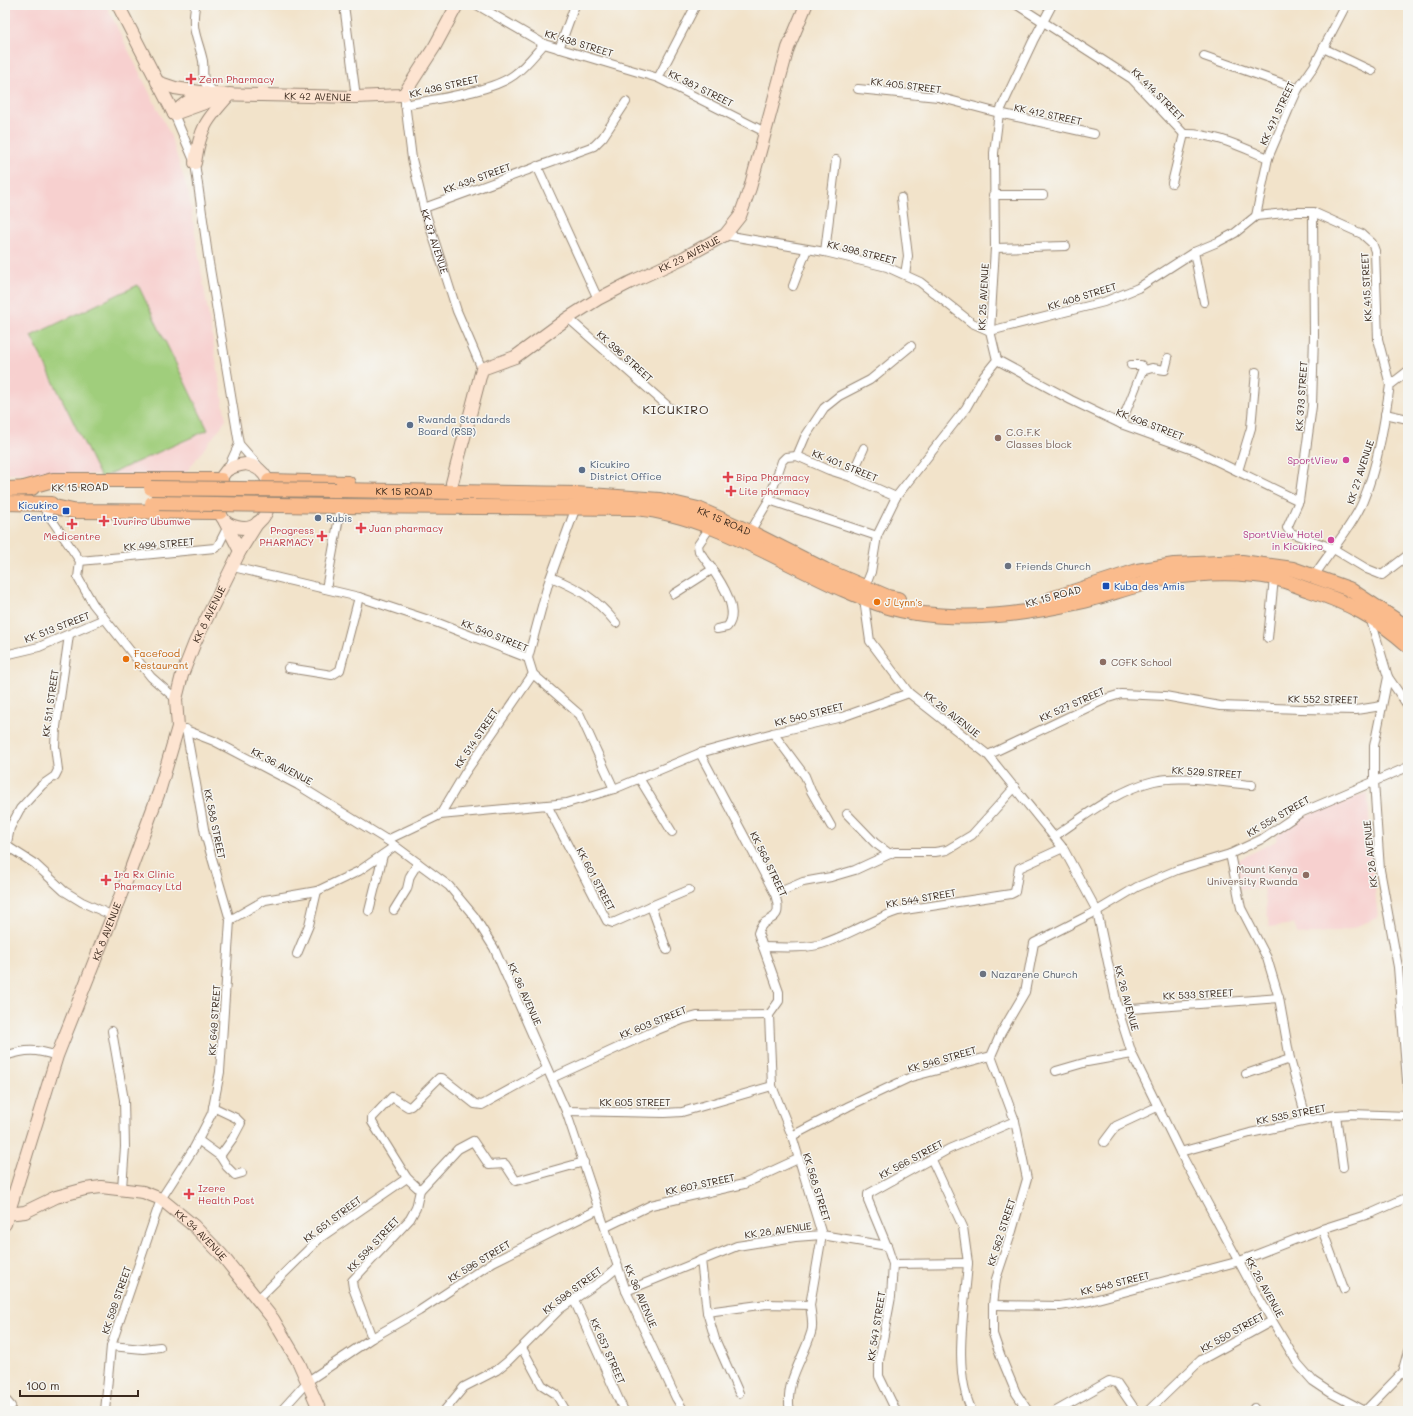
<svg xmlns="http://www.w3.org/2000/svg" width="1413" height="1416" font-family="Mali,sans-serif">
<style>
.built{fill:#f7d0cf}
.green{fill:#a0ce7c;stroke:#6e7c4d}
.lines{fill:none;stroke-linecap:round;stroke-linejoin:round}
.minor-casing{stroke:#968674;stroke-width:10}
.secondary-casing{stroke:#968674;stroke-width:14}
.trunk-casing{stroke:#968674;stroke-width:16}
.minor{stroke:#fff;stroke-width:8}
.secondary{stroke:#fde4d1;stroke-width:12}
.trunk{stroke:#fabb8c;stroke-width:14}
.trunk-bridge-casing{stroke:#968674;stroke-width:16;stroke-linecap:butt}
.trunk-bridge{stroke:#fabb8c;stroke-width:14}
.health-dot{fill:#e0444e;stroke:#f6f6f2;stroke-width:1.5}
.service-dot{fill:#5c6f8a;stroke:#f6f6f2;stroke-width:1.5}
.education-dot{fill:#8d6e63;stroke:#f6f6f2;stroke-width:1.5}
.hotel-dot{fill:#d1479c;stroke:#f6f6f2;stroke-width:1.5}
.transit-dot{fill:#1a4fb4;stroke:#f6f6f2;stroke-width:1.5}
.worship-dot{fill:#6b7280;stroke:#f6f6f2;stroke-width:1.5}
.food-dot{fill:#e8710a;stroke:#f6f6f2;stroke-width:1.5}
.labels{text-anchor:middle;stroke-width:3;stroke-linejoin:round;paint-order:stroke}
.street-label{font-size:10px;fill:#3b2a1e;stroke:#f6f6f2}
.health-label{font-size:10px;fill:#be3a42;stroke:#f6f6f2;text-anchor:start}
.service-label{font-size:10px;fill:#4e5e75;stroke:#f6f6f2;text-anchor:start}
.education-label{font-size:10px;fill:#785e54;stroke:#f6f6f2;text-anchor:start}
.hotel-label{font-size:10px;fill:#b23c85;stroke:#f6f6f2;text-anchor:end}
.transit-label{font-size:10px;fill:#164399;stroke:#f6f6f2;text-anchor:end}
.worship-label{font-size:10px;fill:#5b616d;stroke:#f6f6f2;text-anchor:start}
.food-label{font-size:10px;fill:#c56008;stroke:#f6f6f2;text-anchor:start}
.quarter-label{font-size:12px;letter-spacing:1px;fill:#3b2a1e;stroke:#f6f6f2}
</style>
<rect width="100%" height="100%" fill="#f6f6f2"/>
<filter id="ink" filterUnits="userSpaceOnUse"><feTurbulence type="fractalNoise" baseFrequency=".025" numOctaves="2"/><feDisplacementMap in="SourceGraphic" scale="8" xChannelSelector="R" yChannelSelector="G"/><feConvolveMatrix kernelMatrix="1 2 1 2 8 2 1 2 1" color-interpolation-filters="sRGB"/></filter>
<filter id="wash" filterUnits="userSpaceOnUse"><feTurbulence type="fractalNoise" baseFrequency=".012" numOctaves="4" result="noise"/><feDisplacementMap in="SourceGraphic" scale="16" xChannelSelector="R" yChannelSelector="G"/><feGaussianBlur stdDeviation="0.9" result="paint"/><feColorMatrix in="noise" values="0 0 0 0 0 0 0 0 0 0 0 0 0 0 0 0 0 1.4 0 .05"/><feComposite in="paint" operator="in"/></filter>
<g filter="url(#wash)">
<rect width="100%" height="100%" fill="#f2e3ca"/>
<!-- built -->
<path class="built" d="M5 5H106L170 134 188 191 226 420 184 475 5 474Z
M1368 793 1371 853 1378 918 1346 930 1298 935 1294 924 1269 927 1264 888 1240 889 1236 861 1276 841 1277 835 1295 821 1334 802Z"/>
<!-- green -->
<path class="green" d="M138 285 208 430 101 478 31 336Z"/>
</g>
<g filter="url(#ink)">
<g class="lines">
<defs>
<g id="minor">
<path d="M344 5 356 97"/>
<path d="M477 5 544 44 658 78"/>
<path d="M696 5 658 78 765 132"/>
<path d="M1017 5 1132 79 1184 134C1214 133 1241 147 1268 158"/>
<path d="M195 7C191 32 198 38 203 61 204 68 202 76 205 83 207 87 212 90 216 93"/>
<path d="M1323 48 1372 71"/>
<path d="M559 49 575 5"/>
<path d="M1204 56 1298 89"/>
<path d="M858 89 938 97 999 113 1094 134"/>
<path id="s1" d="M404 94 412 159 424 208 457 311 482 369"/>
<path d="M405 105C435 99 491 92 514 75 525 67 535 54 544 44"/>
<path d="M174 114 195 163 209 263 239 444 260 468"/>
<path d="M537 166 598 299"/>
<path d="M1172 183 1184 134"/>
<path d="M993 195H1043"/>
<path d="M901 198 908 256 905 274"/>
<path d="M424 208 594 146 603 137 626 102"/>
<path d="M1313 212 1314 335 1312 406 1299 501 1287 528 1291 533 1332 548 1367 569 1382 575 1408 555"/>
<path d="M1256 216 1268 158 1288 111 1298 89 1314 66 1346 5"/>
<path d="M725 235 825 252 887 267 920 282 972 323 990 331 1104 302 1138 288 1194 252 1218 242 1235 233 1256 216 1296 212H1313L1362 234 1372 243 1375 251 1378 339 1390 385"/>
<path d="M995 248 1066 246"/>
<path d="M825 252 836 160"/>
<path d="M1194 252 1204 302"/>
<path d="M793 286 807 249"/>
<path d="M568 318 670 408"/>
<path d="M997 360 1071 400 1121 424 1196 451 1299 501"/>
<path d="M1131 365H1141L1144 369"/>
<path d="M1385 414 1408 419"/>
<path d="M1121 424 1142 371 1152 368 1165 370 1168 358"/>
<path d="M797 456 805 437 824 408 839 396 870 380 911 346"/>
<path d="M227 470 239 444"/>
<path d="M1238 471 1251 428 1256 372"/>
<path d="M851 477 864 448"/>
<path d="M769 500 877 536"/>
<path d="M41 504 80 561 215 548 218 546 228 526"/>
<path d="M711 526 698 545 699 551C711 567 744 608 727 627L717 629"/>
<path d="M750 532 769 500 782 461 786 457 797 456 829 470 851 477 896 497"/>
<path d="M80 561 78 578 93 604 151 677 176 699"/>
<path d="M233 567 359 597 438 623 528 658 533 674 580 715 614 789 700 753 773 733 842 717 909 693"/>
<path d="M1314 576C1328 554 1354 524 1363 501 1378 465 1384 424 1390 385L1408 371"/>
<path d="M551 577C579 589 596 598 616 623"/>
<path d="M865 587 871 572 877 536 896 497 966 408 984 376 997 360 990 331 995 248 994 153 999 113 1033 41 1052 5"/>
<path d="M326 589 340 512"/>
<path d="M674 594 713 569"/>
<path d="M864 599 870 641 909 693 988 755 1063 848 1097 911 1118 1010 1132 1054 1180 1152 1254 1290 1298 1364 1313 1381 1331 1393 1365 1411"/>
<path d="M1370 617 1388 677 1374 746V781L1380 870 1398 967 1408 1093"/>
<path d="M69 635 56 727 55 746 58 770 55 776 42 785 20 809 10 828 7 843 10 848 35 864 64 891 82 902 111 915"/>
<path d="M1268 638 1274 578"/>
<path d="M5 655 39 647 104 619"/>
<path d="M528 658 548 584 576 507"/>
<path d="M288 668 332 675 340 670 359 597"/>
<path d="M1388 677 1408 706"/>
<path d="M178 727 214 741 298 785 387 840 449 886 474 916 494 948 566 1111 626 1291 676 1398 684 1411"/>
<path d="M186 729 205 834 230 920"/>
<path d="M773 733 805 776 811 791 831 826"/>
<path d="M700 753 775 894C785 927 764 912 758 933L779 992V1001L769 1015 772 1086 792 1136 822 1235 810 1305 767 1304 707 1312"/>
<path d="M988 755 1108 698 1121 694 1165 696 1220 706 1301 709 1356 710 1382 706"/>
<path d="M639 778 672 832"/>
<path d="M547 805 567 803 614 789"/>
<path d="M847 814 875 843 890 854"/>
<path d="M440 815 465 773 533 674"/>
<path d="M1055 836C1086 815 1117 790 1154 781 1182 774 1223 783 1252 785"/>
<path d="M387 840 440 815 547 805 607 921 613 923 651 906 667 950"/>
<path d="M775 894 803 882 831 877 855 870 894 852H935L947 850 972 835 1015 787"/>
<path d="M651 906 689 890"/>
<path d="M394 910 407 889 410 876 418 863"/>
<path d="M369 911 383 855"/>
<path d="M763 947C781 947 801 949 818 945 847 937 870 920 898 911L1011 894 1015 892 1019 868 1063 848"/>
<path d="M297 954 309 925 317 891 359 871 395 846"/>
<path d="M1118 1010 1279 998"/>
<path d="M112 1031 124 1100 125 1147 122 1188"/>
<path d="M5 1056C27 1049 35 1049 57 1056"/>
<path d="M991 1056 1015 1121 1027 1179 1012 1231 996 1279 993 1305V1334L1001 1357 1016 1393 1028 1411"/>
<path d="M1056 1071 1087 1062 1132 1054"/>
<path d="M1246 1074 1290 1059"/>
<path d="M552 1078 652 1032 682 1020 697 1016 769 1015"/>
<path d="M213 1107 236 1118 241 1123 233 1138 220 1156"/>
<path d="M566 1111 665 1113 682 1112 772 1086"/>
<path d="M1336 1115 1343 1167"/>
<path d="M1307 1121 1290 1059 1279 998 1267 958 1241 908 1230 854 1262 839 1300 813 1408 767"/>
<path d="M792 1136 849 1106 911 1077 991 1056 1001 1033 1025 992 1034 943 1097 911 1137 887 1177 870 1230 854"/>
<path d="M198 1140 220 1156 227 1167 235 1175 242 1173"/>
<path d="M1104 1142 1116 1126 1157 1107"/>
<path d="M1180 1152 1250 1133 1336 1115 1352 1114 1408 1116"/>
<path d="M932 1160 963 1227 968 1263"/>
<path d="M420 1190 407 1178 372 1122V1118L392 1097 408 1107 411 1106 439 1078H442L475 1104 482 1105 547 1069"/>
<path d="M606 1227 651 1205 744 1184 798 1159"/>
<path d="M1322 1229 1344 1289"/>
<path d="M887 1246 868 1200V1194L949 1149 1015 1121"/>
<path d="M701 1260 707 1312 715 1339 739 1393"/>
<path d="M893 1264 891 1297 879 1361V1376L896 1411"/>
<path d="M626 1291 737 1246 795 1237 822 1235 887 1246 893 1264 968 1263C965 1307 952 1370 972 1411"/>
<path d="M258 1299 320 1238 407 1178"/>
<path d="M574 1300 624 1411"/>
<path d="M993 1305 1060 1306 1090 1301 1240 1261 1322 1229 1372 1213 1408 1197"/>
<path d="M372 1338 419 1311 493 1262 599 1209"/>
<path d="M111 1346 143 1349 160 1347"/>
<path d="M522 1348 542 1385 556 1394 566 1411"/>
<path d="M5 1399 11 1406"/>
<path d="M1254 1408 1256 1411"/>
<path d="M105 1411 111 1346 161 1199 194 1148 212 1113 220 1072 230 920 265 900 317 891"/>
<path d="M281 1411 308 1381 372 1338 353 1288 352 1281 410 1219 416 1208 420 1190 458 1149 473 1141 489 1165 505 1164 516 1181 584 1162"/>
<path d="M444 1411 464 1387 497 1370 508 1361 560 1309 605 1278 618 1267"/>
<path d="M790 1411C784 1382 803 1360 811 1333 814 1326 811 1313 810 1305"/>
<path d="M1056 1411 1109 1381 1117 1383 1136 1411"/>
<path d="M1148 1411 1201 1360 1272 1321"/>
<path d="M1365 1411 1402 1373 1408 1351"/>
</g>
<g id="secondary">
<path d="M118 5 174 114"/>
<path d="M157 82 175 88 206 93"/>
<path id="s2" d="M174 114C184 102 193 97 209 94L356 97 401 95 404 94 435 46 457 5"/>
<path d="M174 114 224 96"/>
<path d="M195 163C200 128 206 120 230 94"/>
<path d="M246 464C287 472 271 537 237 527 231 526 225 523 222 517 215 505 216 482 226 471 232 466 239 465 246 464Z"/>
<path id="s3" d="M452 483 482 369 515 357 568 318 598 299 629 283 685 257 725 235 740 216 750 188 788 48 806 5"/>
<path d="M225 522 240 551"/>
<path id="s4" d="M7 1214 25 1212 56 1197 85 1189 101 1187 143 1192 161 1199 194 1226 221 1254 273 1319 299 1363 320 1411"/>
<path id="s5" d="M5 1224 57 1056 129 874 159 792 178 727 176 699 182 675 195 642 240 551 258 522"/>
</g>
<g id="trunk">
<path d="M269 481 348 483"/>
<path d="M24 488 53 480H221"/>
<path d="M5 489 32 488"/>
<path id="s6" d="M336 490 576 494 660 500 698 509 750 532 825 570 888 597 898 599"/>
<path d="M5 503 51 504"/>
<path d="M41 504 73 511 220 512"/>
<path d="M334 506 635 508C706 514 776 559 840 588 863 598 885 608 910 612 969 622 1027 614 1084 601 1111 594 1137 584 1164 579 1198 573 1239 571 1274 578 1286 580 1297 586 1309 590 1347 602 1378 618 1408 645"/>
<path d="M1051 599 1137 571 1174 565 1242 562 1293 569 1349 589 1408 628"/>
</g>
</defs>
<!-- minor casing -->
<use href="#minor" class="minor-casing"/>
<!-- secondary casing -->
<use href="#secondary" class="secondary-casing"/>
<!-- trunk casing -->
<use href="#trunk" class="trunk-casing"/>
<!-- minor -->
<use href="#minor" class="minor"/>
<!-- secondary -->
<use href="#secondary" class="secondary"/>
<!-- trunk -->
<use href="#trunk" class="trunk"/>
<defs>
<path id="trunk-bridge" d="M151 488 336 490
M152 503 334 506"/>
</defs>
<!-- trunk-bridge casing -->
<use href="#trunk-bridge" class="trunk-bridge-casing"/>
<!-- trunk-bridge -->
<use href="#trunk-bridge" class="trunk-bridge"/>
</g>
</g>
<!-- markers -->
<g class="health-dot">
<path d="M189 73h4v4h4v4h-4v4h-4v-4h-4v-4h4z"/>
<path d="M726 471h4v4h4v4h-4v4h-4v-4h-4v-4h4z"/>
<path d="M729 485h4v4h4v4h-4v4h-4v-4h-4v-4h4z"/>
<path d="M102 515h4v4h4v4h-4v4h-4v-4h-4v-4h4z"/>
<path d="M70 518h4v4h4v4h-4v4h-4v-4h-4v-4h4z"/>
<path d="M359 522h4v4h4v4h-4v4h-4v-4h-4v-4h4z"/>
<path d="M320 530h4v4h4v4h-4v4h-4v-4h-4v-4h4z"/>
<path d="M104 874h4v4h4v4h-4v4h-4v-4h-4v-4h4z"/>
<path d="M187 1188h4v4h4v4h-4v4h-4v-4h-4v-4h4z"/>
</g>
<g class="service-dot">
<circle cx="410" cy="425" r="4"/>
<circle cx="582" cy="470" r="4"/>
<circle cx="318" cy="518" r="4"/>
</g>
<g class="education-dot">
<circle cx="998" cy="438" r="4"/>
<circle cx="1103" cy="662" r="4"/>
<circle cx="1306" cy="875" r="4"/>
</g>
<g class="hotel-dot">
<circle cx="1346" cy="460" r="4"/>
<circle cx="1331" cy="540" r="4"/>
</g>
<g class="transit-dot">
<rect x="62" y="507" width="8" height="8" rx="2"/>
<rect x="1102" y="582" width="8" height="8" rx="2"/>
</g>
<g class="worship-dot">
<circle cx="1008" cy="566" r="4"/>
<circle cx="983" cy="974" r="4"/>
</g>
<g class="food-dot">
<circle cx="877" cy="602" r="4"/>
<circle cx="126" cy="659" r="4"/>
</g>
<g class="labels">
<!-- street labels -->
<g class="street-label">
<text transform="translate(579 43) rotate(17)" y="4">KK 438 STREET</text>
<text transform="translate(906 85) rotate(7)" y="4">KK 405 STREET</text>
<text transform="translate(444 86) rotate(-13)" y="4">KK 436 STREET</text>
<text transform="translate(701 88) rotate(26)" y="4">KK 387 STREET</text>
<text transform="translate(1158 94) rotate(45)" y="4">KK 414 STREET</text>
<text dy="4" stroke="none"><textPath href="#s2" startOffset="150">KK 42 AVENUE</textPath></text>
<text transform="translate(1277 113) rotate(-65)" y="4">KK 471 STREET</text>
<text transform="translate(1048 114) rotate(12)" y="4">KK 412 STREET</text>
<text transform="translate(477 178) rotate(-20)" y="4">KK 434 STREET</text>
<text dy="4" stroke="none"><textPath href="#s1" startOffset="151">KK 37 AVENUE</textPath></text>
<text transform="translate(862 252) rotate(14)" y="4">KK 398 STREET</text>
<text dy="4" stroke="none"><textPath href="#s3" startOffset="356">KK 23 AVENUE</textPath></text>
<text transform="translate(1366 287) rotate(-93)" y="4">KK 415 STREET</text>
<text transform="translate(1082 296) rotate(-17)" y="4">KK 408 STREET</text>
<text transform="translate(983 297) rotate(-87)" y="4">KK 25 AVENUE</text>
<text transform="translate(625 356) rotate(42)" y="4">KK 396 STREET</text>
<text transform="translate(1301 396) rotate(-86)" y="4">KK 373 STREET</text>
<text transform="translate(1150 424) rotate(21)" y="4">KK 406 STREET</text>
<text transform="translate(845 465) rotate(22)" y="4">KK 401 STREET</text>
<text transform="translate(1360 472) rotate(-72)" y="4">KK 27 AVENUE</text>
<text transform="translate(80 487) rotate(-1)" y="4">KK 15 ROAD</text>
<text dy="4" stroke="none"><textPath href="#s6" startOffset="68">KK 15 ROAD</textPath></text>
<text dy="4" stroke="none"><textPath href="#s6" startOffset="392">KK 15 ROAD</textPath></text>
<text transform="translate(159 544) rotate(-5)" y="4">KK 494 STREET</text>
<text transform="translate(1053 596) rotate(-15)" y="4">KK 15 ROAD</text>
<text dy="4" stroke="none"><textPath href="#s5" startOffset="646">KK 8 AVENUE</textPath></text>
<text transform="translate(57 627) rotate(-21)" y="4">KK 513 STREET</text>
<text transform="translate(495 635) rotate(22)" y="4">KK 540 STREET</text>
<text transform="translate(1323 699) rotate(1)" y="4">KK 552 STREET</text>
<text transform="translate(50 703) rotate(-82)" y="4">KK 511 STREET</text>
<text transform="translate(1072 704) rotate(-24)" y="4">KK 527 STREET</text>
<text transform="translate(809 714) rotate(-14)" y="4">KK 540 STREET</text>
<text transform="translate(952 714) rotate(38)" y="4">KK 26 AVENUE</text>
<text transform="translate(476 738) rotate(-56)" y="4">KK 514 STREET</text>
<text transform="translate(282 766) rotate(28)" y="4">KK 36 AVENUE</text>
<text transform="translate(1207 772) rotate(4)" y="4">KK 529 STREET</text>
<text transform="translate(1278 816) rotate(-30)" y="4">KK 554 STREET</text>
<text transform="translate(215 824) rotate(78)" y="4">KK 588 STREET</text>
<text transform="translate(1370 854) rotate(-96)" y="4">KK 28 AVENUE</text>
<text transform="translate(769 864) rotate(64)" y="4">KK 568 STREET</text>
<text transform="translate(596 879) rotate(62)" y="4">KK 601 STREET</text>
<text transform="translate(921 898) rotate(-10)" y="4">KK 544 STREET</text>
<text dy="4" stroke="none"><textPath href="#s5" startOffset="310">KK 8 AVENUE</textPath></text>
<text transform="translate(525 994) rotate(66)" y="4">KK 36 AVENUE</text>
<text transform="translate(1198 994) rotate(-3)" y="4">KK 533 STREET</text>
<text transform="translate(1127 998) rotate(75)" y="4">KK 26 AVENUE</text>
<text transform="translate(214 1020) rotate(-86)" y="4">KK 649 STREET</text>
<text transform="translate(653 1022) rotate(-22)" y="4">KK 603 STREET</text>
<text transform="translate(942 1059) rotate(-16)" y="4">KK 546 STREET</text>
<text x="635" y="1106">KK 605 STREET</text>
<text transform="translate(1291 1114) rotate(-11)" y="4">KK 535 STREET</text>
<text transform="translate(911 1159) rotate(-28)" y="4">KK 566 STREET</text>
<text transform="translate(700 1184) rotate(-12)" y="4">KK 607 STREET</text>
<text transform="translate(817 1187) rotate(73)" y="4">KK 568 STREET</text>
<text transform="translate(332 1219) rotate(-37)" y="4">KK 651 STREET</text>
<text transform="translate(778 1230) rotate(-8)" y="4">KK 28 AVENUE</text>
<text transform="translate(1001 1232) rotate(-72)" y="4">KK 562 STREET</text>
<text dy="4" stroke="none"><textPath href="#s4" startOffset="214">KK 34 AVENUE</textPath></text>
<text transform="translate(373 1244) rotate(-47)" y="4">KK 594 STREET</text>
<text transform="translate(479 1261) rotate(-31)" y="4">KK 596 STREET</text>
<text transform="translate(1115 1283) rotate(-14)" y="4">KK 548 STREET</text>
<text transform="translate(1265 1287) rotate(61)" y="4">KK 26 AVENUE</text>
<text transform="translate(572 1290) rotate(-37)" y="4">KK 598 STREET</text>
<text transform="translate(641 1296) rotate(67)" y="4">KK 36 AVENUE</text>
<text transform="translate(116 1300) rotate(-71)" y="4">KK 599 STREET</text>
<text transform="translate(876 1326) rotate(-81)" y="4">KK 547 STREET</text>
<text transform="translate(1232 1332) rotate(-29)" y="4">KK 550 STREET</text>
<text transform="translate(608 1351) rotate(66)" y="4">KK 657 STREET</text>
</g>
<!-- health labels -->
<g class="health-label">
<text x="199" y="83">Zenn Pharmacy</text>
<text x="736" y="481">Bipa Pharmacy</text>
<text x="739" y="495">Lite pharmacy</text>
<text x="113" y="525">Ivuriro Ubumwe</text>
<text x="369" y="532">Juan pharmacy</text>
<text x="314" y="534" text-anchor="end">Progress<tspan x="314" dy="12">PHARMACY</tspan></text>
<text x="72" y="540" text-anchor="middle">Medicentre</text>
<text x="114" y="878">Ira Rx Clinic<tspan x="114" dy="12">Pharmacy Ltd</tspan></text>
<text x="198" y="1192">Izere<tspan x="198" dy="12">Health Post</tspan></text>
</g>
<!-- service labels -->
<g class="service-label">
<text x="418" y="423">Rwanda Standards<tspan x="418" dy="12">Board (RSB)</tspan></text>
<text x="590" y="468">Kicukiro<tspan x="590" dy="12">District Office</tspan></text>
<text x="326" y="522">Rubis</text>
</g>
<!-- education labels -->
<g class="education-label">
<text x="1006" y="436">C.G.F.K<tspan x="1006" dy="12">Classes block</tspan></text>
<text x="1111" y="666">CGFK School</text>
<text x="1298" y="873" text-anchor="end">Mount Kenya<tspan x="1298" dy="12">University Rwanda</tspan></text>
</g>
<!-- hotel labels -->
<g class="hotel-label">
<text x="1338" y="464">SportView</text>
<text x="1323" y="538">SportView Hotel<tspan x="1323" dy="12">in Kicukiro</tspan></text>
</g>
<!-- transit labels -->
<g class="transit-label">
<text x="58" y="509">Kicukiro<tspan x="58" dy="12">Centre</tspan></text>
<text x="1114" y="590" text-anchor="start">Kuba des Amis</text>
</g>
<!-- worship labels -->
<g class="worship-label">
<text x="1016" y="570">Friends Church</text>
<text x="991" y="978">Nazarene Church</text>
</g>
<!-- food labels -->
<g class="food-label">
<text x="885" y="606">J Lynn's</text>
<text x="134" y="657">Facefood<tspan x="134" dy="12">Restaurant</tspan></text>
</g>
<!-- quarter labels -->
<g class="quarter-label">
<text x="676" y="414">KICUKIRO</text>
</g>
</g>
<!-- margin -->
<rect width="1413" height="1416" fill="none" stroke="#f6f6f2" stroke-width="20"/>
<!-- scale -->
<path d="M20 1390v6h118v-6" fill="none" stroke="#3b2a1e" stroke-width="2"/>
<text x="26" y="1390" font-size="12" fill="#3b2a1e" stroke="#f6f6f2" stroke-width="3" paint-order="stroke">100 m</text>
</svg>
